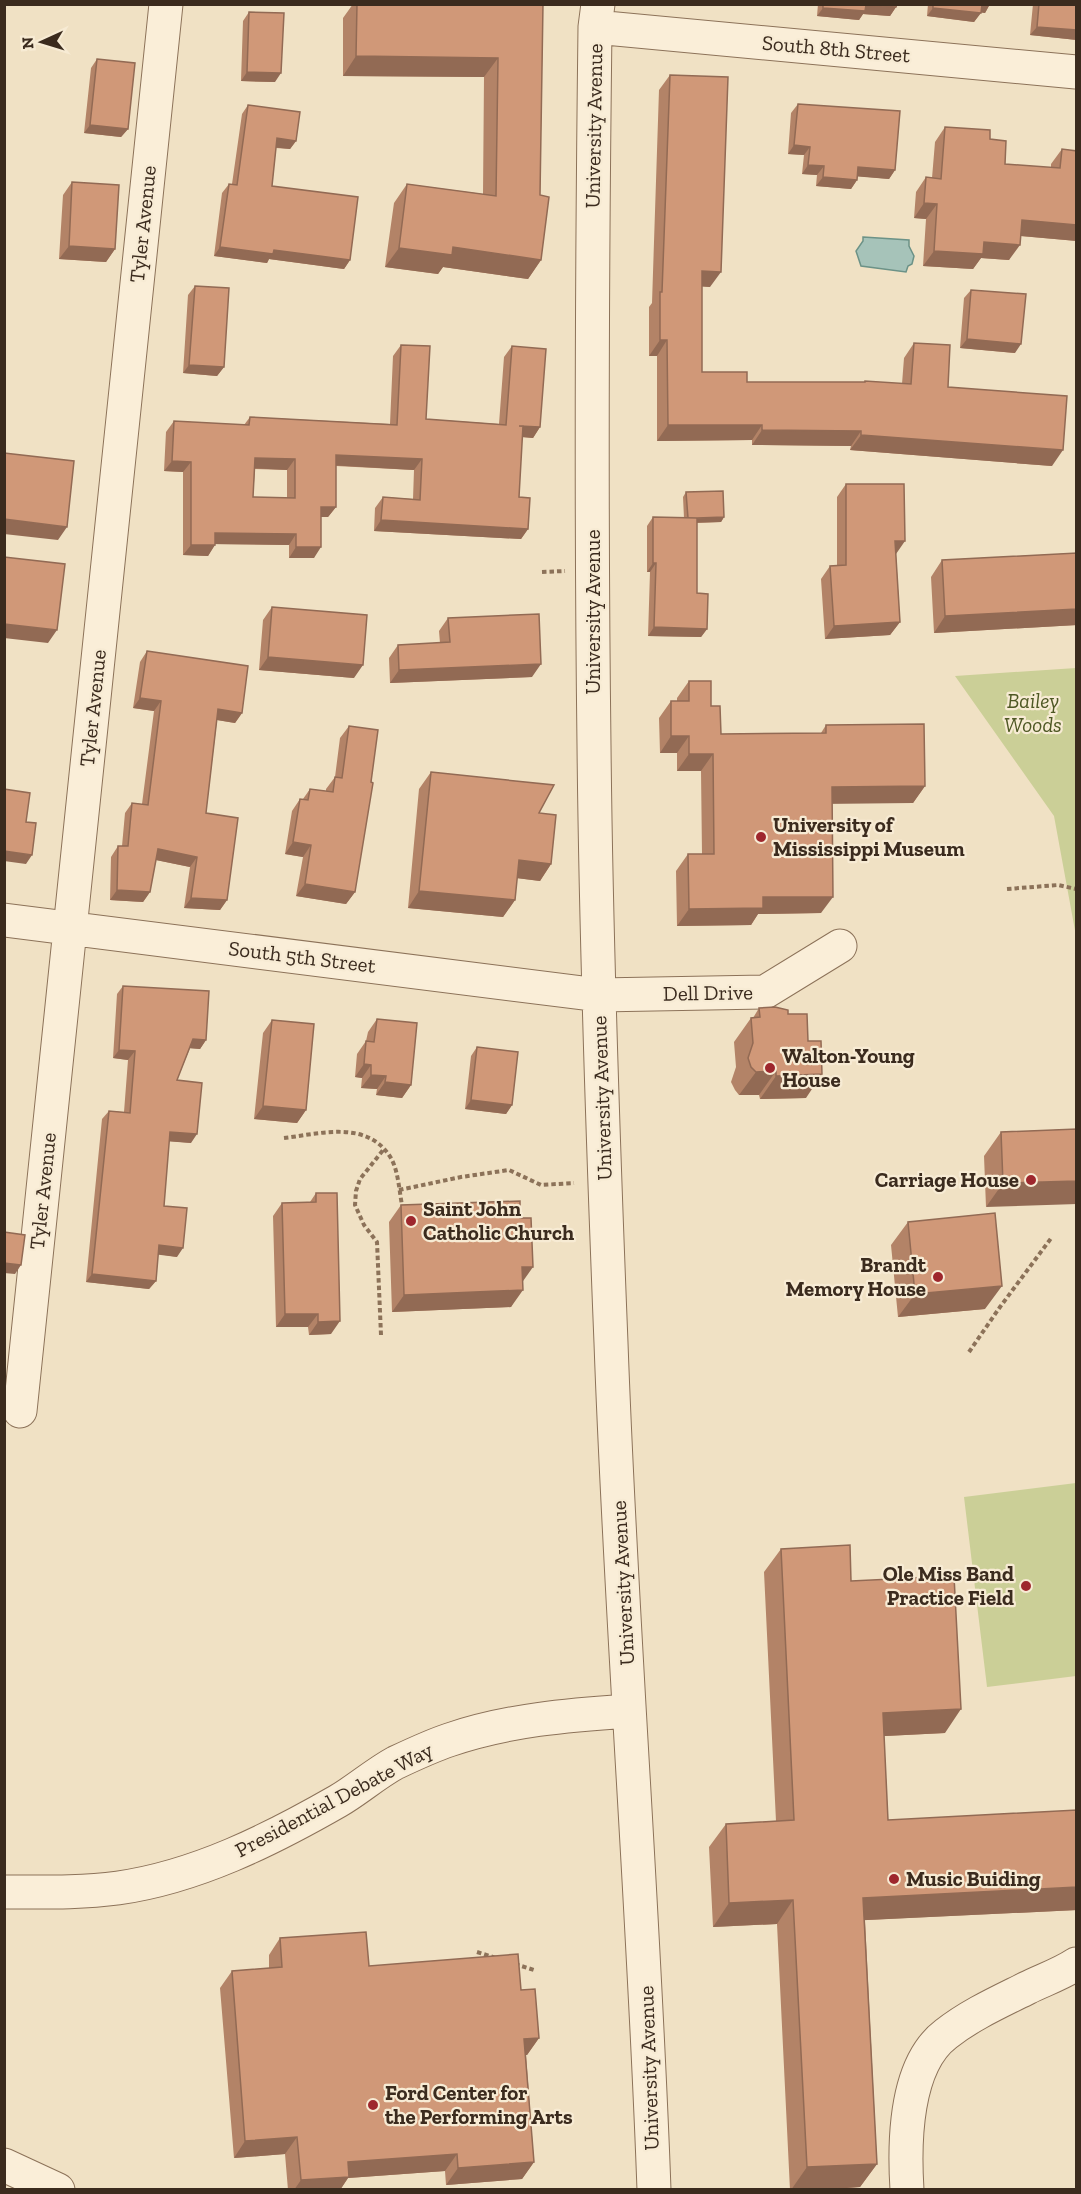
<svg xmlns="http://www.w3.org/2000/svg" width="1081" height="2194" font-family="'Zilla Slab',serif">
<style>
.green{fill:#cbcf97}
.water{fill:#a6c3b9;stroke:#6c9287;stroke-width:1.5}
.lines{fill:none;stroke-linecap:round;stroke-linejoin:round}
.minor-casing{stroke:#8c7259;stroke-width:35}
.path{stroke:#8c7259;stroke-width:4;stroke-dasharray:4.5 3;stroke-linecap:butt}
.minor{stroke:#faeed8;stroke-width:33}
.wall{fill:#b38367;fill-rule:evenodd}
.shaded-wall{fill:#926a54}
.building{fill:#d09878;stroke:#926a54;stroke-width:1.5;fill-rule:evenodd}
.poi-dot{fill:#9e272d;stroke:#f7ebd4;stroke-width:2}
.labels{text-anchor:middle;stroke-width:4.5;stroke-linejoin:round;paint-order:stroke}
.street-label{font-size:21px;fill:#3b2b1e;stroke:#f7ebd4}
.park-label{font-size:21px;font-style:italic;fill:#4e5824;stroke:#f7ebd4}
.poi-label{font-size:21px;font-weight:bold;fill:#3b2b1e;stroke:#f7ebd4;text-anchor:start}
</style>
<rect width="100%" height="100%" fill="#f0e1c4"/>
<!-- green -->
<path class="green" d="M1076 668V936L1054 816 955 676Z
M1076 1483V1676L987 1687 964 1497Z"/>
<!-- water -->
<path class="water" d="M863 237 909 240V246L914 256 912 264 908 266 906 272 861 266 856 251 863 241Z"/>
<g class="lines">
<defs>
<path id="minor" d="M598 4 595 27C592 267 591 506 594 745 596 944 603 1143 611 1343 621 1625 644 1907 654 2190
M595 27 1076 72
M4 920 599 995 765 992 840 946
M20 1411 166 4
M4 1892C42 1892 81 1893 118 1888 196 1877 270 1840 338 1801 357 1790 375 1774 395 1763 412 1755 431 1746 449 1740 507 1720 569 1715 629 1711
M4 2165 58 2190
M907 2190C904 2143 905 2065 946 2034 970 2015 999 2002 1027 1988 1043 1980 1061 1974 1076 1964"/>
</defs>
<!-- minor casing -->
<use href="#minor" class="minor-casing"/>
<!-- path -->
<path class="path" d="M542 572 565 571
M1007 889 1058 885 1076 889
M284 1138C319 1134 365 1120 389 1155 399 1169 399 1193 403 1210
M399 1190 461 1177 509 1170 541 1185 574 1183
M381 1335 377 1242 364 1225 355 1205 356 1191 360 1179 384 1149
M969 1352 1000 1307 1052 1237
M477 1952 496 1958
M515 1964 534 1970"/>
<!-- minor -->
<use href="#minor" class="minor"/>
</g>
<!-- wall -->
<path class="wall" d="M353 4H543L540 195 541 260 528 279 443 267 438 274 385 267 394 203 407 184 483 194 484 77 343 76V18Z
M818 4H897L896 7 890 16 863 14 859 20 817 16Z
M928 4H990L985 13 981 12 974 22 927 16Z
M1033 4H1077V40L1030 35Z
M249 12 275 82 241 81 243 21Z
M97 59 128 129 121 137 84 133 91 68Z
M670 75 710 287 702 286V372L747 382H864L865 381 902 384 904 358 914 343 948 387 1052 466 850 450 851 446 752 445V440L657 441V356H649V307L652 303 659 90Z
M798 104 895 170 889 179 857 176V180L851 189 816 186 817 175 802 174 804 155 788 154 791 113Z
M248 105 296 141 290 149 276 148 272 186 350 260 344 269 269 259 267 263 214 256 222 193 229 184H232L242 114Z
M945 127 990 139 1005 164 1051 168V164L1062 149 1077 151V241L1020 236 1009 260 981 258 973 269 923 266 926 219 914 218 916 192 926 177 932 178 935 142Z
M72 182 115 249 106 262 59 259 63 195Z
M195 286 224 367 217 376 183 373 188 295Z
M971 290 1015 353 960 348 964 298Z
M401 345 426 419 499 424 504 357 512 346 540 427 533 438 522 437 519 497 528 529 521 539 374 531 375 508 383 497 413 499 414 470 336 466V507L328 517H321L314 558H289V545L215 544 208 556 183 555V472L164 471 166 432 174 421 244 425 250 417 390 424 393 356ZM255 469 287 470V498L253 497Z
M846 484 896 554 900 622 890 635 825 639 821 579 830 566 837 565V497Z
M686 492 724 517 721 522 697 523V593L707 629 701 637 648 636 650 572H647V526L653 517 684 518 683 497Z
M1077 553V625L934 633 931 577 942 560Z
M272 607 354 678 259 670 263 620Z
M448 618 532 677 390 683 389 658 398 645 440 643 439 631Z
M147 651 242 713 235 723 217 720 206 813 227 900 220 910 184 908 190 867 156 860 150 892 143 902 110 900 111 857 118 846H122L125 813 132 803 142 804 154 711 133 708 140 662Z
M689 681 711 706 721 734 821 733 826 725 925 786 913 803H832L821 913 758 914 751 925 677 926 676 871 688 854H702L701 771H677V753H660L659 718 671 701H677V698Z
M349 726 355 892 346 904 296 896 303 857 285 854 292 811 300 799H303L310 789 326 791V789L335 777 340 738Z
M431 772 539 813 551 864 540 881 517 878 515 900 503 917 408 908 419 789Z
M123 986 206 1040 200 1049 190 1048 177 1080 191 1143 169 1141 164 1206 177 1257 158 1254 156 1281 149 1289 86 1282 102 1119 109 1111 124 1112 128 1060 113 1058 117 994Z
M759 1008 788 1014 806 1098 760 1099 759 1095H739L735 1090 731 1082 736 1067 734 1042 751 1018H753Z
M377 1019 411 1085 402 1098 376 1095 377 1089 361 1088 362 1078 355 1077 357 1054 366 1041 368 1032Z
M272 1020 306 1110 297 1123 254 1119 263 1033Z
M477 1047 512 1105 506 1114 465 1109 471 1056Z
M1077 1129 986 1207 984 1156 1001 1132Z
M316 1193 331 1334 309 1335 308 1327H276L273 1216 282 1203 310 1202Z
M401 1205 523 1282 511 1307 392 1312 389 1222Z
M908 1222 985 1309 898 1317 891 1245Z
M781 1549 851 1581 945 1733 884 1736 888 1820 1077 1910 865 1920 877 2164 860 2187 820 2190H790L777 1924 713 1927 709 1847 726 1824 776 1821 764 1572Z
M280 1938 369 1966 521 1990 539 2038 527 2055H526L534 2162 522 2179 446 2185 445 2171 348 2178 340 2190H288L285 2154 234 2158 220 1988 232 1971 269 1968V1955Z"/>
<!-- shaded-wall -->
<path class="shaded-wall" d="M981 4H990L985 13 976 12Z
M866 5 896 7 890 16 863 14 859 20 817 16 823 8Z
M933 8 981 13 974 22 927 16Z
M1037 27 1077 30V40L1030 35Z
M356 56 498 58 484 77 343 76Z
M247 72 281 73 275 82 241 81Z
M90 125 128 129 121 137 84 133Z
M277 138 296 141 290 149 271 147Z
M794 145 810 147 804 155 788 154Z
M808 165 824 166 817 175 802 174Z
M858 167 895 170 889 179 852 176Z
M823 177 857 180 851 189 816 186Z
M924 203 937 204 926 219 914 218Z
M1022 220 1077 225V241L1011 235Z
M984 242 1020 245 1009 260 981 258 973 269 923 266 934 251Z
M69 246 115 249 106 262 59 259Z
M220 247 274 250 350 260 344 269 269 259 267 263 214 256Z
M453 247 541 260 528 279 443 267 438 274 385 267 399 248Z
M702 271 721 272 710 287 691 286Z
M967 339 1021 344 1015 353 960 348Z
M660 340H667L657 356H649Z
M189 365 224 367 217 376 183 373Z
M668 425H762L752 440 657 441Z
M519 426 540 427 533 438 511 436Z
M762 430 861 431 851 446 752 445Z
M861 435 1063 450 1052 466 850 450Z
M336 455 422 459 414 470 328 465Z
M255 458 295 459 287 470 248 468Z
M172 461 191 462 183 472 164 471Z
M321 507H336L328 517H314Z
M724 517 721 522 684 523 688 519Z
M4 519 67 527 58 540 4 534Z
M381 520 528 529 521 539 374 531Z
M215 533 296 534 289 545 208 544Z
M895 541H905L896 554Z
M191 545H215L208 556 183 555Z
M296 547H321L314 558H289Z
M653 563H656L650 572H647Z
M1077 609V625L934 633 945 616Z
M900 622 890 635 825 639 834 626Z
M4 624 57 630 48 643 4 638Z
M654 627 707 629 701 637 648 636Z
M268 657 363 665 354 678 259 670Z
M541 664 532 677 390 683 399 670Z
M140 698 161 701 154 711 133 708Z
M218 709 242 713 235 723 211 719Z
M671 736H689L677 753H660Z
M689 754H713L701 771H677Z
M925 786 913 803 820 804 832 787Z
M293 842 311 845 303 857 285 854Z
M158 849 197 857 190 867 151 859Z
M4 851 32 855 26 864 4 861Z
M519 860 551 864 540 881 507 877Z
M305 884 355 892 346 904 296 896Z
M117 890 150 892 143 902 110 900Z
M419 891 515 900 503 917 408 908Z
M763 897H833L821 913 758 914 751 925 677 926 689 909Z
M191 898 227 900 220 910 184 908Z
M193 1039 206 1040 200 1049 187 1048Z
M119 1050 135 1051 128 1060 113 1058Z
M364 1064 371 1065 362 1078 355 1077Z
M776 1071 759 1095H739L756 1072Z
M822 1074 806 1098 760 1099 776 1076Z
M371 1075 386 1076 377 1089 361 1088Z
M385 1082 411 1085 402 1098 376 1095Z
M471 1100 512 1105 506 1114 465 1109Z
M263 1106 306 1110 297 1123 254 1119Z
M170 1132 197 1134 191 1143 164 1141Z
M1077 1181V1204L986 1207 1003 1183Z
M159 1245 183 1248 177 1257 153 1254Z
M4 1263 21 1265 15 1274 4 1273Z
M522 1267H533L521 1284Z
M92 1274 156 1281 149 1289 86 1282Z
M1002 1286 985 1309 898 1317 915 1294Z
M523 1290 511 1307 392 1312 404 1295Z
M285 1314H318L308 1327H276Z
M340 1321 331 1334 309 1335 318 1322Z
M961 1709 945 1733 866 1737 883 1713Z
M1077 1887V1910L847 1921 863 1898Z
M793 1900 777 1924 713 1927 729 1903Z
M539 2038 527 2055 513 2056 524 2039Z
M297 2137 285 2154 234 2158 245 2141Z
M457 2154 445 2171 348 2178 340 2190H294L301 2180 348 2162Z
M534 2162 522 2179 446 2185 458 2168Z
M877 2164 860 2187 820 2190H791L807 2167Z"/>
<!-- building -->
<path class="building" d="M357 4H543L540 195 549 197 541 260 453 247 452 255 399 248 407 184 496 196 498 58 356 56Z
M823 4H897L896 7 866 5 865 11 823 8Z
M933 4H982L981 13 933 8Z
M1039 4H1077V30L1037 27Z
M249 12 284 13 281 73 247 72Z
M97 59 135 63 128 129 90 125Z
M670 75 728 77 721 272 702 271V372H747V382H865V381L911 384 914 343 950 345 948 387 1067 396 1063 450 861 435V431L762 430V425H668L667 340H660V292H662Z
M798 104 900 111 895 170 858 167 857 180 823 177 824 166 808 165 810 147 794 145Z
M248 105 300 112 296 141 277 138 272 186 358 197 350 260 274 250 273 254 220 247 229 184 237 185Z
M945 127 990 130V139L1006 141 1005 164 1060 168 1062 149 1077 151V225L1022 220 1020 245 984 242 983 254 934 251 937 204 924 203 926 177 941 179Z
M72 182 119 185 115 249 69 246Z
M195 286 229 288 224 367 189 365Z
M971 290 1026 294 1021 344 967 339Z
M401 345 430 346 426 419 506 425 512 346 546 349 540 427 519 426H523L519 497 530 498 528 529 381 520 383 497 420 500 422 459 336 455V507H321V547H296V534L215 533V545H191V462L172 461 174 421 249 425 250 417 397 425ZM255 458 295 459V498L253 497Z
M4 453 74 461 67 527 4 519Z
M846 484H904L905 541H895L900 622 834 626 830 566 846 565Z
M723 491 724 517 697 518H688L686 492Z
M653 517 697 518V593L708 594 707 629 654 627 656 563H653Z
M1077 553V609L945 616 942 560Z
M4 557 65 564 57 630 4 624Z
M272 607 367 615 363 665 268 657Z
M539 614 541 664 399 670 398 645 450 642 448 618Z
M147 651 248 666 242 713 218 709 206 813 238 818 227 900 191 898 197 857 158 849 150 892 117 890 118 846H128L132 803 148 805 161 701 140 698Z
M689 681H711V706H720L721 734 826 733V725L924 724 925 786 832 787 833 897H763V908L689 909 688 854H714L713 754H689V736H671V701H689Z
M349 726 378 730 371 782 373 783 355 892 305 884 311 845 293 842 300 799 308 800 310 789 333 792 335 777 342 778Z
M431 772 554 785 539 813 556 815 551 864 519 860 515 900 419 891Z
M4 789 30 793 26 822 36 823 32 855 4 851Z
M123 986 209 991 206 1040 193 1039 177 1080 202 1083 197 1134 170 1132 164 1206 187 1208 183 1248 159 1245 156 1281 92 1274 109 1111 130 1113 135 1051 119 1050Z
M775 1007 788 1010V1014H807L808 1041H821L822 1074 776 1076V1071L756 1072 751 1067 748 1058 753 1043 751 1018 760 1017 759 1008Z
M377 1019 417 1023 411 1085 385 1082 386 1076 371 1075V1065L364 1064 366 1041 374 1042Z
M272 1020 314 1024 306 1110 263 1106Z
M477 1047 518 1052 512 1105 471 1100Z
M1077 1129V1181L1003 1183 1001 1132Z
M316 1193H337L340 1321 318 1322V1314H285L282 1203 316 1202Z
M520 1201V1218H531L533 1267H522L523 1290 404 1295 401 1205Z
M995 1213 1002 1286 915 1294 908 1222Z
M4 1232 25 1235 21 1265 4 1263Z
M850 1545 851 1581 954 1576 961 1709 883 1713 888 1820 1077 1810V1887L863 1898 877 2164 807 2167 793 1900 729 1903 726 1824 794 1820 781 1549Z
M366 1932 369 1966 518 1954 521 1990 535 1989 539 2038 524 2039 534 2162 458 2168 457 2154 348 2162 349 2177 301 2180 297 2137 245 2141 232 1971 282 1967 280 1938Z"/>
<!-- markers -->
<g class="poi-dot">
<circle cx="761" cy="837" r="6"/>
<circle cx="770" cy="1068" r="6"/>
<circle cx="1031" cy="1180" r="6"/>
<circle cx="411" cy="1221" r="6"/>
<circle cx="938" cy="1277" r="6"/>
<circle cx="1026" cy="1586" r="6"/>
<circle cx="894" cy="1879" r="6"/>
<circle cx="373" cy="2105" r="6"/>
</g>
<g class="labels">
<!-- street labels -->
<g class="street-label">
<text transform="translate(836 49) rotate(5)" y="7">South 8th Street</text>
<text transform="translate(594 126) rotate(-89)" y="7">University Avenue</text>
<text transform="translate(143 224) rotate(-84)" y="7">Tyler Avenue</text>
<text transform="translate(593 612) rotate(-90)" y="7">University Avenue</text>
<text transform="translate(93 708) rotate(-84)" y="7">Tyler Avenue</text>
<text transform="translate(302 957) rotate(7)" y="7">South 5th Street</text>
<text transform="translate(708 993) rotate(-1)" y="7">Dell Drive</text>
<text transform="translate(602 1098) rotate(-92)" y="7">University Avenue</text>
<text transform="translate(43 1191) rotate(-84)" y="7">Tyler Avenue</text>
<text transform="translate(623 1583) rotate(-93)" y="7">University Avenue</text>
<text transform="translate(334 1800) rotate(-28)" y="7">Presidential Debate Way</text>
<text transform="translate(649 2068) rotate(-92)" y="7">University Avenue</text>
</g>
<!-- park labels -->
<g class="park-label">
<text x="1033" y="708">Bailey<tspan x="1033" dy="24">Woods</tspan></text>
</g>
<!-- poi labels -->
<g class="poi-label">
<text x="773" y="832">University of<tspan x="773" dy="24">Mississippi Museum</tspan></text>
<text x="782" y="1063">Walton-Young<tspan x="782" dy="24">House</tspan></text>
<text x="1019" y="1187" text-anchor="end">Carriage House</text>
<text x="423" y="1216">Saint John<tspan x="423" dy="24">Catholic Church</tspan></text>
<text x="926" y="1272" text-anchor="end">Brandt<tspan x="926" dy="24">Memory House</tspan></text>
<text x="1014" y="1581" text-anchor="end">Ole Miss Band<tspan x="1014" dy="24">Practice Field</tspan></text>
<text x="906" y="1886">Music Buiding</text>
<text x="385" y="2100">Ford Center for<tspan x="385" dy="24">the Performing Arts</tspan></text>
</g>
</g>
<!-- border -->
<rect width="1081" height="2194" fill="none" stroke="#3b2b1e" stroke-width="12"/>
<!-- north arrow -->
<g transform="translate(42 42) rotate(266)" stroke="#f7ebd4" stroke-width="4.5" paint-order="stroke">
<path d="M0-4.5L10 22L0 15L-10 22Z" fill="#3b2b1e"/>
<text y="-9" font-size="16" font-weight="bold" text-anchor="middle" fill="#3b2b1e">N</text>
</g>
</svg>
